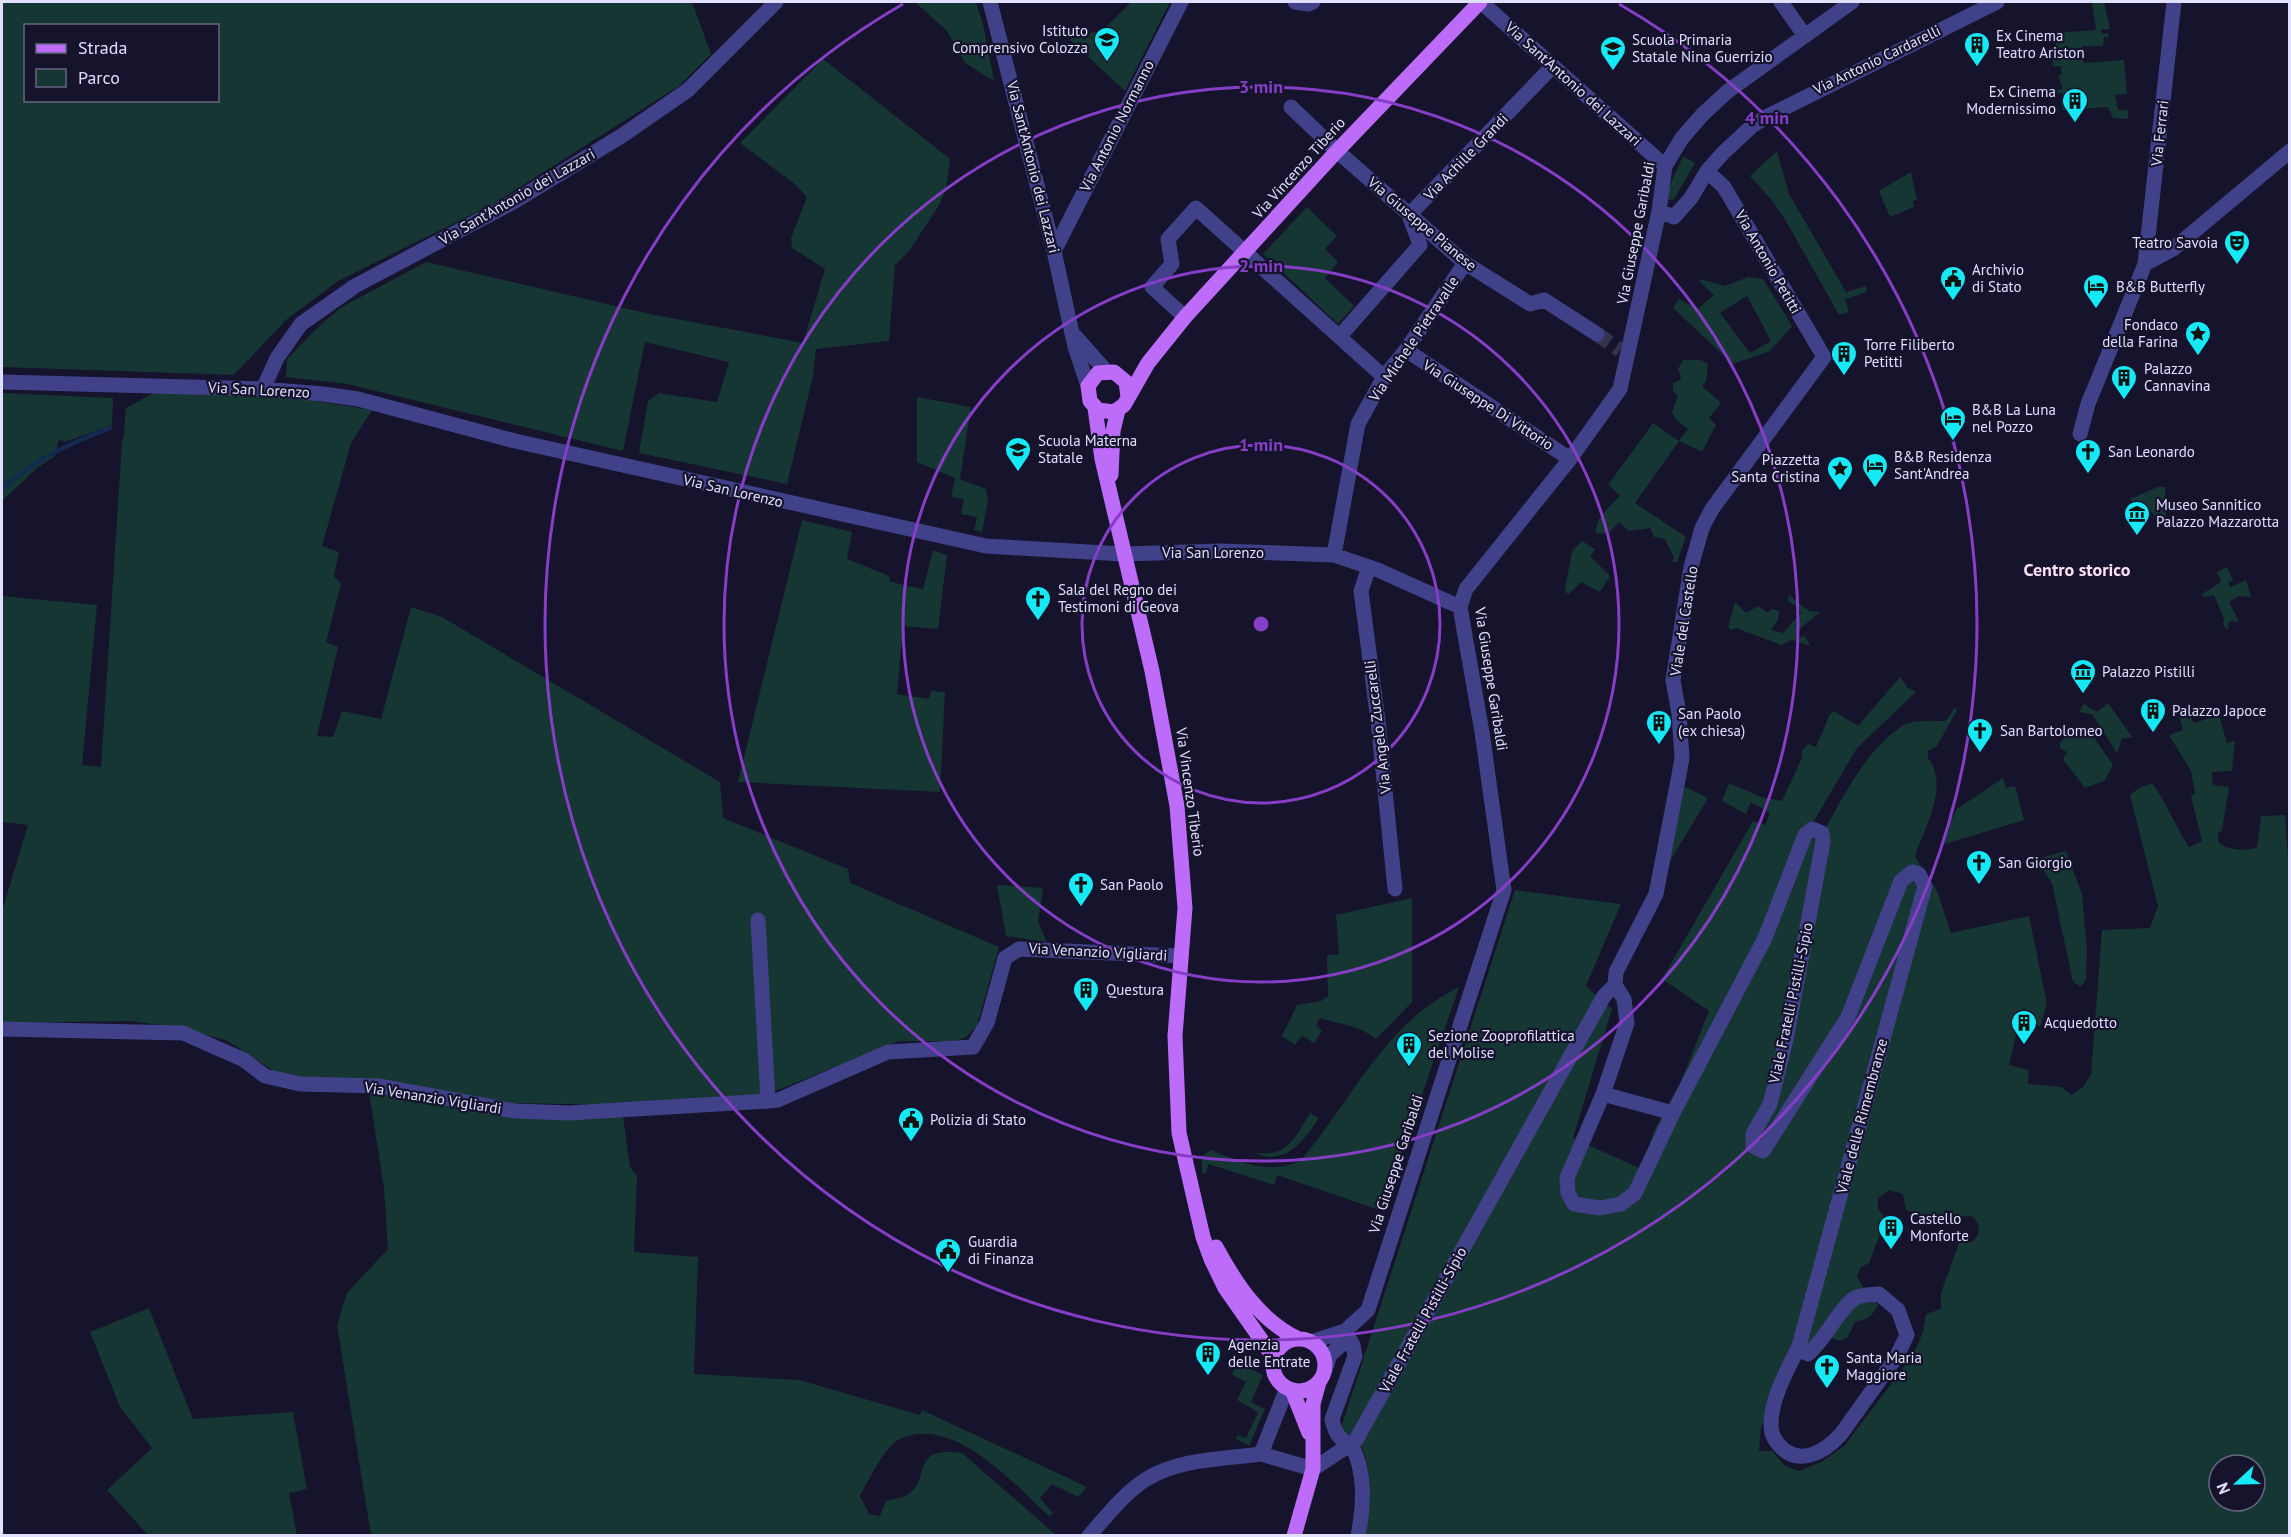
<svg xmlns="http://www.w3.org/2000/svg" width="2291" height="1537" font-family="'PT Sans',sans-serif">
<style>
.green{fill:#163633;fill-rule:evenodd}
.lines{fill:none;stroke-linecap:round;stroke-linejoin:round}
.stream{stroke:#122c51;stroke-width:4.5}
.minor-tunnel{stroke:#34324c;stroke-width:15;stroke-dasharray:15 8;stroke-linecap:butt}
.minor{stroke:#404189;stroke-width:15}
.major{stroke:#bd6bf9;stroke-width:15}
.ring{fill:none;stroke:#853ec5;stroke-width:3}
.labels{text-anchor:middle;stroke-width:4.5;stroke-linejoin:round;paint-order:stroke}
.poi-label{font-size:15px;fill:#e1dffe;stroke:#16132c;text-anchor:start}
.street-label{font-size:15px;fill:#e1dffe;stroke:#16132c}
.quarter-label{font-size:18px;font-weight:bold;fill:#fee1f5;stroke:#16132c}
.centre{fill:#853ec5;stroke:#16132c;stroke-width:3}
.ring-label{font-size:18px;text-anchor:middle;font-weight:bold;fill:#853ec5;stroke:#16132c;stroke-width:4.5;stroke-linejoin:round;paint-order:stroke}
</style>
<rect width="100%" height="100%" fill="#16132c"/>
<!-- green -->
<path class="green" d="M2 2H692L711 54 679 86 495 203 338 281 286 320 234 375 2 367ZM26 26H218V100H26Z
M915 2H976L983 24 994 81 965 63 947 31Z
M1131 2H1170L1125 91 1070 40 1077 31 1084 40 1093 31 1098 35Z
M2092 2H2104L2110 29 2101 30 2102 34 2108 33 2109 37H2104L2103 46H2082L2084 63 2124 60 2127 94 2115 95 2118 110H2128V119L2113 118 2108 107 2063 110 2061 102 2065 101 2062 93H2056L2055 90 2063 89 2058 75 2062 74 2061 66H2053L2052 54H2057L2055 33 2096 30Z
M823 59 950 159 946 190 938 207 909 251 895 265 889 341 816 349 813 376 787 484 639 453 648 401 659 393 717 402 729 362 645 342 623 451 347 384 286 377 287 359 316 329 340 308 426 262 650 314 803 343 825 269 792 248 791 238 807 197 796 185 740 143Z
M1777 151 1789 194 1846 292 1866 286 1867 292 1845 299 1849 312 1839 315 1786 221 1771 199 1750 176Z
M1683 156 1695 163 1674 199 1669 200 1666 194Z
M1911 172 1917 200 1913 201 1914 207 1890 217 1879 191Z
M1307 207 1337 236 1325 249 1338 262 1325 278 1354 306 1338 324 1263 254Z
M1748 277 1763 279 1792 326 1770 351 1733 364 1673 308 1679 299 1698 309 1714 295 1700 282V279L1725 286ZM1747 296 1771 341 1750 353 1720 313Z
M1683 360H1700L1708 364 1706 381 1702 386 1721 403 1709 418 1716 425 1702 452 1679 441 1635 503 1686 537 1677 562H1672L1674 557 1665 539 1654 537 1650 528 1629 531 1619 522 1608 534 1596 533C1595 518 1610 507 1620 495L1608 485 1653 423 1679 441 1688 429 1676 420 1672 412 1678 396 1673 391V383L1680 380 1681 376 1678 369Z
M157 391 265 393 372 410 351 443 322 546 339 552 334 576 341 584 326 642 338 647 317 736 333 737 342 711 381 719 411 607 442 617 720 782 723 818 848 869 850 883 999 947 977 1026 965 1038 952 1041H899L778 1090 758 1096 620 1105 514 1103 300 1079 274 1071 226 1040 169 1026 128 1021 2 1023V911L28 825 2 822V596L97 605 82 765 101 767 122 442C126 430 124 420 126 408Z
M2 393 113 398 112 425 65 442 59 439 54 457 37 468 2 501Z
M917 397 971 407 960 479 986 489 988 500 982 532 974 530 977 517 961 514 964 499 951 497 955 478 917 462Z
M2158 487H2165L2166 516 2161 520 2147 509 2141 515 2130 499Z
M802 520 852 532 847 559 889 576 890 582 923 589 933 550 947 555 938 629 903 626 897 694 929 699 931 691 945 692 940 792 738 782Z
M1582 541 1595 549 1590 556 1610 576 1600 592 1581 582 1569 594 1565 592C1566 579 1570 565 1572 551Z
M2227 567 2233 581H2229L2230 587 2246 580 2251 597 2239 596 2229 602 2239 622 2229 621 2228 630 2223 625 2224 619 2214 595 2203 597 2202 594 2221 582 2217 572Z
M1789 595 1809 611 1820 612 1796 632 1798 638 1805 636 1810 646 1792 640 1781 645 1736 628 1731 630 1728 627 1735 602 1746 613 1758 606 1768 613 1772 609 1779 611 1778 620 1771 630 1783 633 1801 613 1797 606 1788 602Z
M1900 677 1908 688 1916 692 1857 748 1811 826 1825 829C1846 792 1867 748 1904 725 1915 719 1933 721 1946 721L1955 707 1957 710 1937 746 1928 751V758C1950 786 1924 828 1915 857L1937 891 1951 933 2029 916 2047 1004 2040 1026 2019 1022 2009 1065 2029 1070 2028 1084 2061 1087 2071 1095 2083 1087 2091 1074 2102 930 2150 928 2158 906 2130 795 2139 788 2152 783C2167 803 2175 826 2189 847L2202 841 2191 796 2195 793 2191 771 2169 735 2183 730 2178 712 2188 711 2194 723 2219 715 2227 743 2235 741 2232 771 2212 772 2213 785 2229 787 2222 830 2218 833V842C2226 850 2247 852 2257 847L2261 816 2285 815 2290 886 2289 1535H1365C1371 1501 1374 1466 1356 1435L1346 1436 1341 1428 1515 890 1621 904 1586 986 1612 1009 1573 1138 1641 1169 1655 1129 1679 1086 1709 1011 1662 979 1753 821 1765 825 1770 813 1751 802 1746 814 1722 801 1729 783 1761 797 1782 801 1802 758 1801 752 1808 744 1816 747 1830 714 1834 711 1858 726ZM1889 1190 1903 1194 1906 1210 1951 1226 1957 1217 1971 1216C1982 1224 1981 1234 1972 1242L1959 1243 1941 1293V1309L1926 1314 1923 1332 1913 1355 1844 1446 1821 1462 1799 1471 1785 1466 1772 1451H1759L1761 1428 1793 1352 1801 1360H1809L1831 1338 1840 1341 1848 1337 1855 1322C1867 1320 1874 1315 1878 1304L1869 1298 1857 1277 1861 1267 1869 1263 1886 1218 1878 1209V1198ZM2219 1465H2255V1501H2219Z
M2108 703 2132 737 2122 739 2117 753 2092 714 2079 712 2084 704 2097 712Z
M2073 728 2088 729 2113 765 2104 781 2085 788 2063 759 2067 752 2060 748V743Z
M2003 778 2006 788 2015 786 2024 820 1945 844 1943 836 1957 809Z
M1683 786 1708 798 1667 866Z
M2066 851 2082 894 2087 950 2086 979 2081 987 2073 982 2052 884 2037 859Z
M997 885 1043 888 1038 922 1047 942 1006 936Z
M1412 898V1002L1376 1039C1354 1023 1345 1026 1320 1018L1316 1025 1322 1031 1314 1043 1302 1036 1295 1045 1282 1036 1297 1005 1321 1001 1328 996 1327 955 1339 954 1336 915Z
M1459 987 1382 1211 1277 1175 1274 1185 1208 1164 1206 1174 1202 1173V1156L1211 1150C1240 1162 1271 1176 1301 1160 1353 1099 1384 1024 1459 987Z
M369 1092 565 1117H623L630 1167 637 1176 634 1252 698 1257 694 1374 799 1380 920 1415 922 1410 1087 1487 1078 1497 1052 1484 1040 1498 1053 1513 1049 1516C1014 1484 953 1414 900 1439 885 1445 868 1482 860 1496L869 1514 880 1516 886 1501C892 1499 899 1499 905 1496 934 1482 906 1445 962 1453L1056 1535H371L337 1325 347 1293 388 1249 384 1188Z
M1310 1113 1319 1118C1303 1142 1285 1166 1254 1153 1288 1157 1294 1139 1310 1113Z
M149 1308 193 1419 293 1412 307 1489 289 1493 297 1535H148L107 1490 152 1448 120 1407 90 1332Z
M1237 1362 1263 1375 1251 1402 1265 1409 1249 1446 1236 1439 1237 1435 1246 1438 1258 1412 1237 1400 1246 1382 1232 1375Z"/>
<g class="lines">
<!-- stream -->
<path class="stream" d="M2 489C36 459 68 444 110 428"/>
<!-- minor-tunnel -->
<path class="minor-tunnel" d="M1597 334 1620 350"/>
<!-- minor -->
<path class="minor" d="M990 2 1054 251 1075 347 1088 386
M1295 2 1308 4 1313 2
M1481 2 1665 166
M1781 2 1805 36
M1291 107 1337 151 1465 263 1530 304 1544 300 1597 334
M1659 211 1674 217 1691 198 1707 171 1723 153 1752 126 1768 116 1997 2
M1054 251 1181 2
M2145 264 2173 249 2290 151
M1185 317 1152 287 1172 264 1168 239 1196 208 1384 377
M1075 336 1106 371
M1340 336 1420 245 1409 215 1553 66
M1406 350 1570 459
M2 382 263 389 323 394 358 399 515 441 986 546 1123 554 1221 551 1334 555 1378 570 1460 607
M263 389 277 358 301 324 355 286 515 201 623 135 688 90 776 2
M2080 434 2088 404 2145 264 2174 2
M1334 555 1358 424 1384 377 1406 350 1465 263
M1369 567 1361 591 1378 721 1395 889
M758 920 768 1101
M1615 985 1616 972 1656 894 1679 775 1682 758 1679 714 1673 680 1691 567 1702 528 1712 509 1824 357 1724 187 1707 171
M2 1029 183 1033 244 1060 265 1076 300 1084 380 1086 515 1111 569 1113 768 1101 778 1100 888 1052 973 1047 987 1023 1005 958 1019 949 1180 956
M1603 1094 1673 1113
M1345 1331 1353 1345 1355 1356 1332 1419C1334 1430 1339 1441 1351 1444L1356 1440 1604 996 1615 985 1624 999 1627 1023 1603 1094 1567 1178 1568 1193 1574 1204 1600 1208 1621 1204 1635 1193 1673 1113 1765 938 1805 835 1812 829 1822 833 1823 842 1786 1040 1770 1104 1753 1134V1146L1763 1151 1848 1017 1901 881 1912 872 1919 874 1925 886 1799 1346C1788 1369 1771 1398 1771 1424 1771 1433 1773 1438 1779 1445 1798 1467 1824 1453 1841 1434L1897 1356 1907 1335 1898 1310 1879 1294C1871 1295 1863 1294 1855 1298 1840 1307 1825 1340 1808 1354L1799 1346
M1311 1342 1345 1331 1368 1310 1504 890 1482 732 1460 607 1466 589 1570 459 1620 389 1659 211 1665 166 1682 138 1703 114 1728 91 1852 2
M1325 1370 1330 1355 1343 1343 1353 1345
M1261 1454 1313 1469 1351 1444C1366 1472 1364 1504 1358 1536
M1089 1536C1106 1517 1123 1494 1145 1480 1176 1459 1224 1459 1261 1454L1287 1388"/>
<!-- major -->
<path class="major" d="M1128 397 1126 382 1114 372 1098 373 1088 386 1090 401 1098 410 1114 412 1124 405 1148 363 1185 317 1337 151 1480 2
M1095 408 1102 459 1152 671 1177 806 1185 908 1175 1036 1179 1133 1203 1237 1211 1259 1225 1288 1274 1358
M1111 475 1113 431 1118 410
M1216 1247C1236 1284 1260 1321 1299 1339
M1273 1365a26 26 0 1 1 52 0a26 26 0 1 1-52 0Z
M1292 1390 1309 1433
M1294 1536 1313 1469V1404L1319 1382"/>
</g>
<!-- distance rings -->
<g class="ring">
<circle cx="1261" cy="624" r="179"/>
<circle cx="1261" cy="624" r="358"/>
<circle cx="1261" cy="624" r="537"/>
<path d="M1619 4A716 716 0 1 1 903 4"/>
</g>
<!-- icons -->
<defs>
<symbol id="school-pin" viewBox="-11 -11 22 30"><path d="M0 17L-7.5 6A9.5 9.5 0 1 1 7.5 6Z" fill="#14e9f5" stroke="#16132c"/><path d="M0-5L7-2L0 1L-7-2ZM-4 1L0 2.5L4 1V4Q0 6-4 4Z" fill="#111"/></symbol>
<symbol id="building-pin" viewBox="-11 -11 22 30"><path d="M0 17L-7.5 6A9.5 9.5 0 1 1 7.5 6Z" fill="#14e9f5" stroke="#16132c"/><path d="M-4-6H4V6H1V3H-1V6H-4ZM-2.5-4.3h1.7v1.8h-1.7ZM.8-4.3h1.7v1.8H.8ZM-2.5-1h1.7V.8h-1.7ZM.8-1h1.7V.8H.8Z" fill="#111"/></symbol>
<symbol id="theatre-pin" viewBox="-11 -11 22 30"><path d="M0 17L-7.5 6A9.5 9.5 0 1 1 7.5 6Z" fill="#14e9f5" stroke="#16132c"/><path d="M-5-5.5Q0-4 5-5.5V0Q5 5 0 6Q-5 5-5 0ZM-3.3-2.5H-1v1.5H-3.3ZM1-2.5H3.3v1.5H1ZM-2.8 1Q0 5.5 2.8 1Z" fill="#111"/></symbol>
<symbol id="civic-pin" viewBox="-11 -11 22 30"><path d="M0 17L-7.5 6A9.5 9.5 0 1 1 7.5 6Z" fill="#14e9f5" stroke="#16132c"/><path d="M-.6-6.5H3V-4.5H.6V-3L4-1V1h2V6H-6V1h2V-1L-.6-3ZM-1.2 2.5V6h2.4V2.5Z" fill="#111"/></symbol>
<symbol id="hotel-pin" viewBox="-11 -11 22 30"><path d="M0 17L-7.5 6A9.5 9.5 0 1 1 7.5 6Z" fill="#14e9f5" stroke="#16132c"/><path d="M-6-4.5h1.5V1H6V5H4.5V3h-9V5H-6ZM-4 0a1.8 1.8 0 1 1 3.6 0ZM.5 0V-2.5h3Q6-2.5 6 0Z" fill="#111"/></symbol>
<symbol id="sight-pin" viewBox="-11 -11 22 30"><path d="M0 17L-7.5 6A9.5 9.5 0 1 1 7.5 6Z" fill="#14e9f5" stroke="#16132c"/><path d="M0-6L1.8-2.2L6-1.7L2.9 1.2L3.7 5.4L0 3.3L-3.7 5.4L-2.9 1.2L-6-1.7L-1.8-2.2Z" fill="#111"/></symbol>
<symbol id="church-pin" viewBox="-11 -11 22 30"><path d="M0 17L-7.5 6A9.5 9.5 0 1 1 7.5 6Z" fill="#14e9f5" stroke="#16132c"/><path d="M-1.2-6h2.4v3.5h3.3v2.4h-3.3V6h-2.4V-.1h-3.3v-2.4h3.3Z" fill="#111"/></symbol>
<symbol id="museum-pin" viewBox="-11 -11 22 30"><path d="M0 17L-7.5 6A9.5 9.5 0 1 1 7.5 6Z" fill="#14e9f5" stroke="#16132c"/><path d="M0-6L6-3V-2H-6V-3ZM-5-1h2V3h-2ZM-1-1h2V3h-2ZM3-1h2V3H3ZM-6 4H6V6H-6Z" fill="#111"/></symbol>
</defs>
<g fill-rule="evenodd">
<use href="#school-pin" x="1092" y="25" width="30" height="40"/>
<use href="#building-pin" x="1962" y="30" width="30" height="40"/>
<use href="#school-pin" x="1598" y="34" width="30" height="40"/>
<use href="#building-pin" x="2060" y="86" width="30" height="40"/>
<use href="#theatre-pin" x="2222" y="228" width="30" height="40"/>
<use href="#civic-pin" x="1938" y="264" width="30" height="40"/>
<use href="#hotel-pin" x="2081" y="272" width="30" height="40"/>
<use href="#sight-pin" x="2183" y="319" width="30" height="40"/>
<use href="#building-pin" x="1829" y="339" width="30" height="40"/>
<use href="#building-pin" x="2109" y="363" width="30" height="40"/>
<use href="#hotel-pin" x="1938" y="404" width="30" height="40"/>
<use href="#school-pin" x="1003" y="435" width="30" height="40"/>
<use href="#church-pin" x="2073" y="437" width="30" height="40"/>
<use href="#hotel-pin" x="1860" y="451" width="30" height="40"/>
<use href="#sight-pin" x="1825" y="454" width="30" height="40"/>
<use href="#museum-pin" x="2122" y="499" width="30" height="40"/>
<use href="#church-pin" x="1023" y="584" width="30" height="40"/>
<use href="#museum-pin" x="2068" y="657" width="30" height="40"/>
<use href="#building-pin" x="2138" y="696" width="30" height="40"/>
<use href="#building-pin" x="1644" y="708" width="30" height="40"/>
<use href="#church-pin" x="1965" y="716" width="30" height="40"/>
<use href="#church-pin" x="1964" y="848" width="30" height="40"/>
<use href="#church-pin" x="1066" y="870" width="30" height="40"/>
<use href="#building-pin" x="1071" y="975" width="30" height="40"/>
<use href="#building-pin" x="2009" y="1008" width="30" height="40"/>
<use href="#building-pin" x="1394" y="1030" width="30" height="40"/>
<use href="#civic-pin" x="896" y="1105" width="30" height="40"/>
<use href="#building-pin" x="1876" y="1213" width="30" height="40"/>
<use href="#civic-pin" x="933" y="1236" width="30" height="40"/>
<use href="#building-pin" x="1193" y="1339" width="30" height="40"/>
<use href="#church-pin" x="1812" y="1352" width="30" height="40"/>
</g>
<g class="labels">
<!-- poi labels -->
<g class="poi-label">
<text x="1088" y="36" text-anchor="end">Istituto<tspan x="1088" dy="17">Comprensivo Colozza</tspan></text>
<text x="1996" y="41">Ex Cinema<tspan x="1996" dy="17">Teatro Ariston</tspan></text>
<text x="1632" y="45">Scuola Primaria<tspan x="1632" dy="17">Statale Nina Guerrizio</tspan></text>
<text x="2056" y="97" text-anchor="end">Ex Cinema<tspan x="2056" dy="17">Modernissimo</tspan></text>
<text x="2218" y="248" text-anchor="end">Teatro Savoia</text>
<text x="1972" y="275">Archivio<tspan x="1972" dy="17">di Stato</tspan></text>
<text x="2116" y="292">B&amp;B Butterfly</text>
<text x="2178" y="330" text-anchor="end">Fondaco<tspan x="2178" dy="17">della Farina</tspan></text>
<text x="1864" y="350">Torre Filiberto<tspan x="1864" dy="17">Petitti</tspan></text>
<text x="2144" y="374">Palazzo<tspan x="2144" dy="17">Cannavina</tspan></text>
<text x="1972" y="415">B&amp;B La Luna<tspan x="1972" dy="17">nel Pozzo</tspan></text>
<text x="1038" y="446">Scuola Materna<tspan x="1038" dy="17">Statale</tspan></text>
<text x="2108" y="457">San Leonardo</text>
<text x="1894" y="462">B&amp;B Residenza<tspan x="1894" dy="17">Sant'Andrea</tspan></text>
<text x="1820" y="465" text-anchor="end">Piazzetta<tspan x="1820" dy="17">Santa Cristina</tspan></text>
<text x="2156" y="510">Museo Sannitico<tspan x="2156" dy="17">Palazzo Mazzarotta</tspan></text>
<text x="1058" y="595">Sala del Regno dei<tspan x="1058" dy="17">Testimoni di Geova</tspan></text>
<text x="2102" y="677">Palazzo Pistilli</text>
<text x="2172" y="716">Palazzo Japoce</text>
<text x="1678" y="719">San Paolo<tspan x="1678" dy="17">(ex chiesa)</tspan></text>
<text x="2000" y="736">San Bartolomeo</text>
<text x="1998" y="868">San Giorgio</text>
<text x="1100" y="890">San Paolo</text>
<text x="1106" y="995">Questura</text>
<text x="2044" y="1028">Acquedotto</text>
<text x="1428" y="1041">Sezione Zooprofilattica<tspan x="1428" dy="17">del Molise</tspan></text>
<text x="930" y="1125">Polizia di Stato</text>
<text x="1910" y="1224">Castello<tspan x="1910" dy="17">Monforte</tspan></text>
<text x="968" y="1247">Guardia<tspan x="968" dy="17">di Finanza</tspan></text>
<text x="1228" y="1350">Agenzia<tspan x="1228" dy="17">delle Entrate</tspan></text>
<text x="1846" y="1363">Santa Maria<tspan x="1846" dy="17">Maggiore</tspan></text>
</g>
<!-- street labels -->
<g class="street-label">
<text transform="translate(1877 60) rotate(-26)" y="5">Via Antonio Cardarelli</text>
<text transform="translate(1573 84) rotate(42)" y="5">Via Sant'Antonio dei Lazzari</text>
<text transform="translate(1117 126) rotate(-63)" y="5">Via Antonio Normanno</text>
<text transform="translate(2160 133) rotate(-84)" y="5">Via Ferrari</text>
<text transform="translate(1466 157) rotate(-46)" y="5">Via Achille Grandi</text>
<text transform="translate(1033 167) rotate(76)" y="5">Via Sant'Antonio dei Lazzari</text>
<text transform="translate(1299 168) rotate(-48)" y="5">Via Vincenzo Tiberio</text>
<text transform="translate(517 197) rotate(-30)" y="5">Via Sant'Antonio dei Lazzari</text>
<text transform="translate(1422 224) rotate(40)" y="5">Via Giuseppe Pianese</text>
<text transform="translate(1636 233) rotate(-79)" y="5">Via Giuseppe Garibaldi</text>
<text transform="translate(1768 262) rotate(60)" y="5">Via Antonio Petitti</text>
<text transform="translate(1414 339) rotate(-56)" y="5">Via Michele Pietravalle</text>
<text transform="translate(259 390) rotate(3)" y="5">Via San Lorenzo</text>
<text transform="translate(1488 405) rotate(33)" y="5">Via Giuseppe Di Vittorio</text>
<text transform="translate(733 491) rotate(13)" y="5">Via San Lorenzo</text>
<text x="1213" y="558">Via San Lorenzo</text>
<text transform="translate(1684 621) rotate(-81)" y="5">Viale del Castello</text>
<text transform="translate(1491 679) rotate(81)" y="5">Via Giuseppe Garibaldi</text>
<text transform="translate(1378 727) rotate(-97)" y="5">Via Angelo Zuccarelli</text>
<text transform="translate(1190 792) rotate(82)" y="5">Via Vincenzo Tiberio</text>
<text transform="translate(1098 952) rotate(3)" y="5">Via Venanzio Vigliardi</text>
<text transform="translate(1791 1003) rotate(-78)" y="5">Viale Fratelli Pistilli-Sipio</text>
<text transform="translate(433 1098) rotate(9)" y="5">Via Venanzio Vigliardi</text>
<text transform="translate(1862 1116) rotate(-75)" y="5">Viale delle Rimembranze</text>
<text transform="translate(1396 1164) rotate(-72)" y="5">Via Giuseppe Garibaldi</text>
<text transform="translate(1423 1320) rotate(-61)" y="5">Viale Fratelli Pistilli-Sipio</text>
</g>
<!-- quarter labels -->
<g class="quarter-label">
<text x="2077" y="576">Centro storico</text>
</g>
</g>
<circle cx="1261" cy="624" r="9" class="centre"/>
<g class="ring-label">
<text x="1261" y="93">3 min</text>
<text x="1767" y="124">4 min</text>
<text x="1261" y="272">2 min</text>
<text x="1261" y="451">1 min</text>
</g>
<!-- border -->
<rect width="2291" height="1537" fill="none" stroke="#e1dffe" stroke-width="6"/>
<!-- legend -->
<rect x="24" y="24" width="195" height="78" fill="#16132c" stroke="#676580" stroke-width="1.5"/>
<rect x="36" y="44" width="30" height="9" fill="#bd6bf9" stroke="#676580" stroke-width="1.5"/>
<text x="78" y="54" font-size="18" fill="#e1dffe">Strada</text>
<rect x="36" y="69" width="30" height="18" fill="#163633" stroke="#676580" stroke-width="1.5"/>
<text x="78" y="84" font-size="18" fill="#e1dffe">Parco</text>
<!-- north arrow -->
<g transform="translate(2237 1483) rotate(248)"><circle r="28" fill="#16132c" stroke="#676580" stroke-width="1.5"/>
<path d="M0-4.5L10 22L0 15L-10 22Z" fill="#14e9f5"/>
<text y="-9" font-size="16" font-weight="bold" text-anchor="middle" fill="#e1dffe">N</text>
</g>
</svg>
